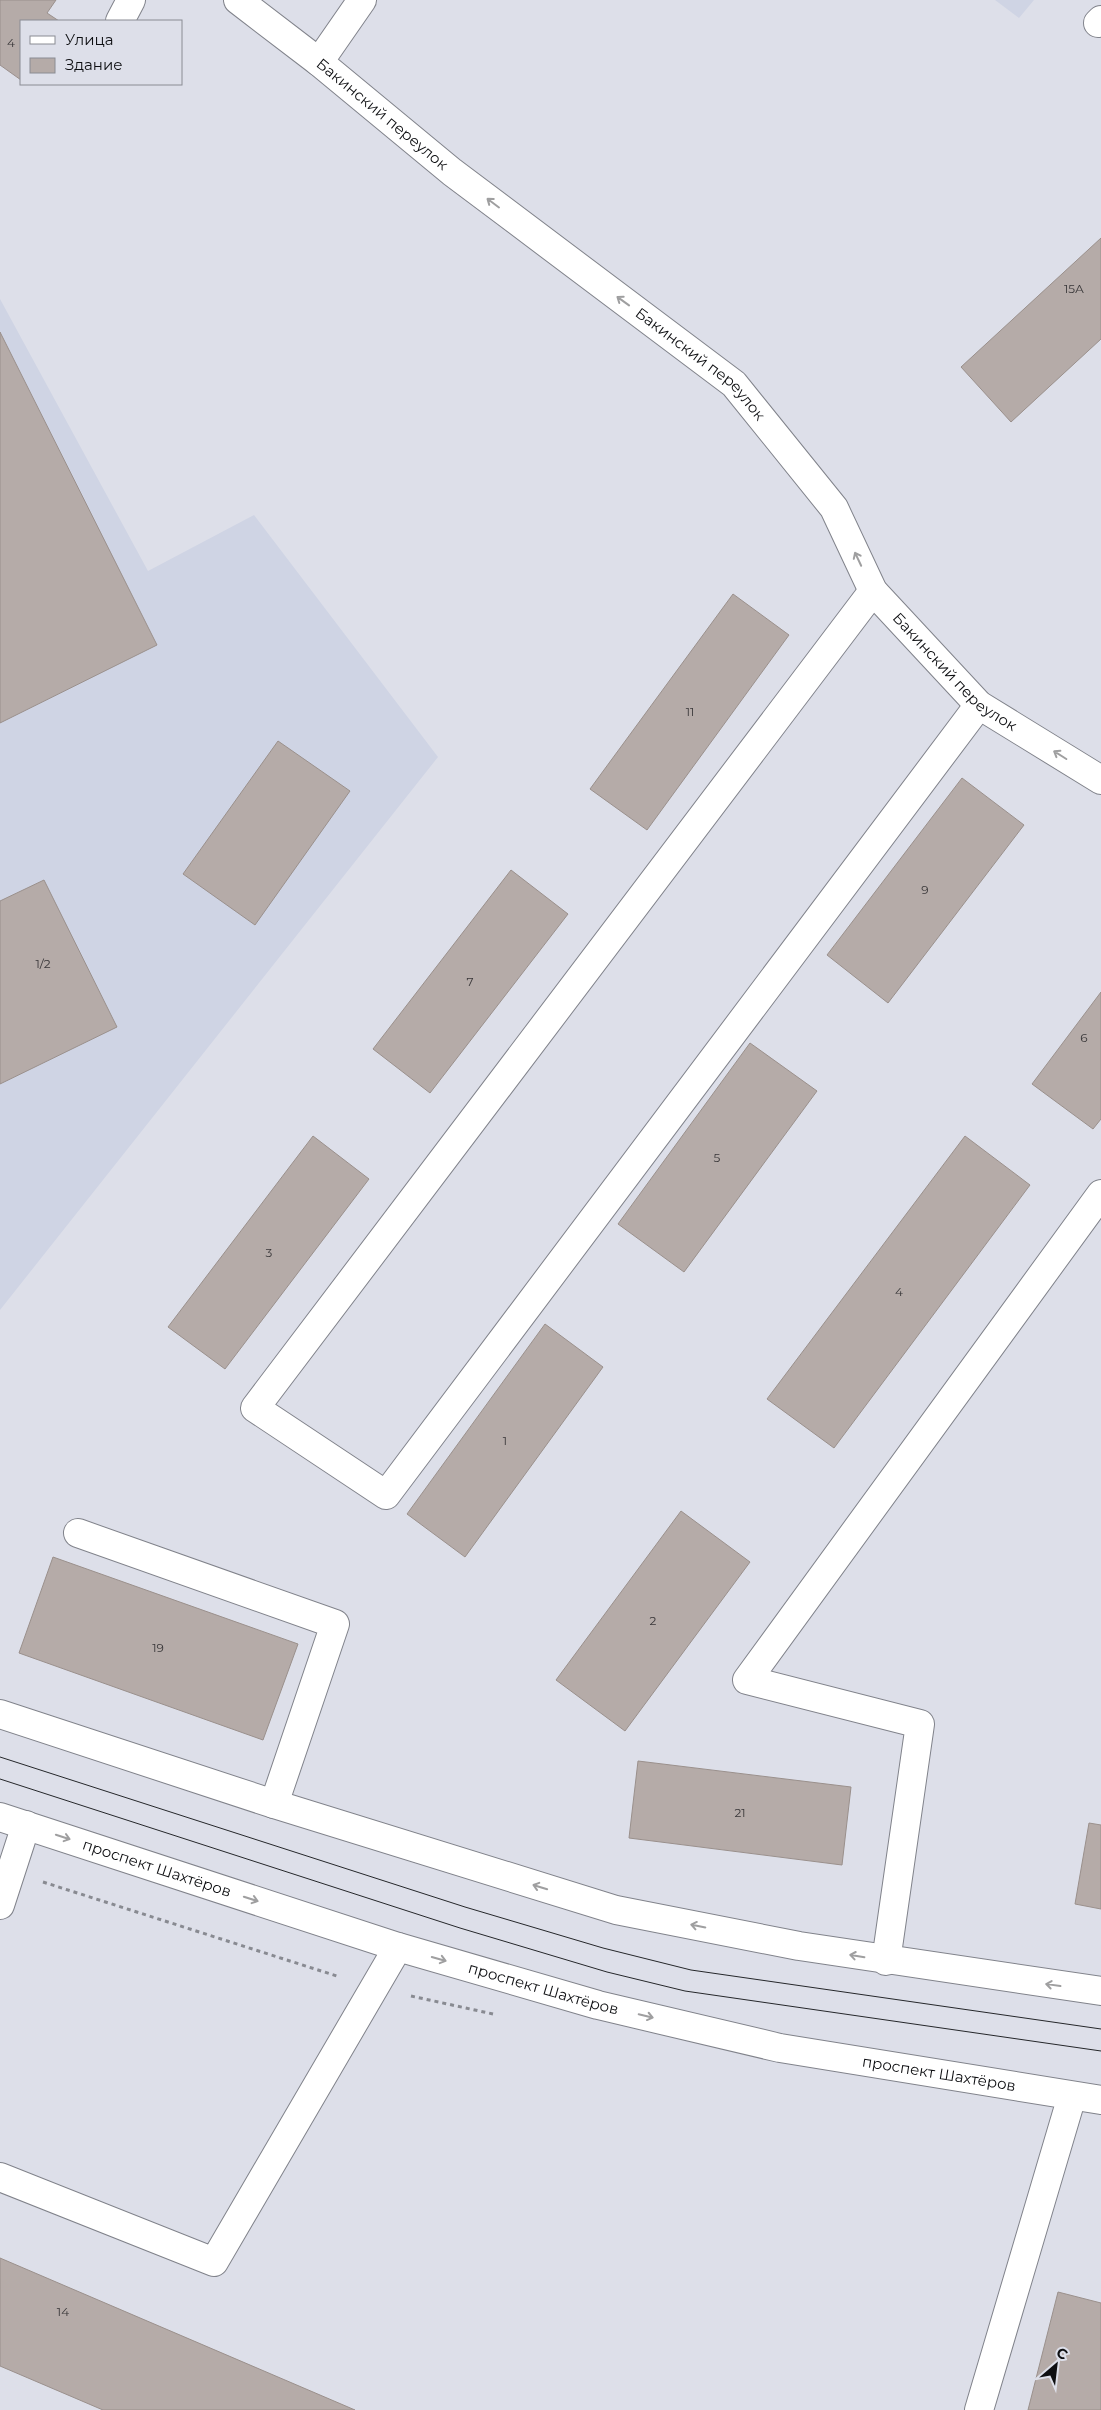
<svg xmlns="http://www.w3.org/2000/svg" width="1101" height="2410" font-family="Montserrat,sans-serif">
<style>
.built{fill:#cfd4e4}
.building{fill:#b5aba8;stroke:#9a908c}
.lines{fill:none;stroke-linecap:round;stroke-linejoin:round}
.minor-casing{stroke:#81838b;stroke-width:30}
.major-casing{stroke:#81838b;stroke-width:30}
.path{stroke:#888a91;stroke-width:3;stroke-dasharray:4 4;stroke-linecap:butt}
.minor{stroke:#fff;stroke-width:28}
.major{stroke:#fff;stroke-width:28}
.tram{stroke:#25272a;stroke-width:1}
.oneway{stroke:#9f9fa0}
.labels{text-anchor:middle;stroke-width:4;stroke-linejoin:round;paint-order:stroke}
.number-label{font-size:12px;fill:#383638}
.street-label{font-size:15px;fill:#0e0f12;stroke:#dddfe9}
</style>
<rect width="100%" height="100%" fill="#dddfe9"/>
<!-- built -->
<path class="built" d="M995 0H1034L1019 18Z
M0 299 148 571 254 515 438 757 0 1310Z"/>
<!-- building -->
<path class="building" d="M0 0H56L47 13 59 21H21V80L0 65Z
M1101 238V339L1011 422 961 367Z
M0 332 157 645 0 723Z
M733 594 789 635 647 830 590 789Z
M278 741 350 791 255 925 183 874Z
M962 778 1024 825 888 1003 827 955Z
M511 870 568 914 430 1093 373 1049Z
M44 880 117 1027 0 1084V901Z
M1101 992V1119L1093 1129 1032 1084Z
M750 1043 817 1091 684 1272 618 1224Z
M313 1136 369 1179 225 1369 168 1327Z
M965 1136 1030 1185 834 1448 767 1399Z
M545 1324 603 1367 465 1557 407 1514Z
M681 1511 750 1562 625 1731 556 1680Z
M53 1557 298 1644 263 1740 19 1653Z
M638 1761 851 1787 842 1865 629 1838Z
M1089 1823 1101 1825V1909L1075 1904Z
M0 2258 355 2410H103L0 2366Z
M1058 2292 1101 2303V2410H1028Z"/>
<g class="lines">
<defs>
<g id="minor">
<path id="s1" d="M238 0 319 62 452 172 734 384 834 508 873 591 979 705 1101 780"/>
<path d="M120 21 131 0"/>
<path d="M1098 23 1101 20"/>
<path d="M319 62 362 0"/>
<path d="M873 591 255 1408 386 1495 979 705"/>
<path d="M78 1533 335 1624 274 1804"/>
<path d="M0 1905 26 1825"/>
<path d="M886 1961 920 1724 747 1680 1101 1194"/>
<path d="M0 2177 214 2262 398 1947"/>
<path d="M979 2410 1072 2096"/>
</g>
<g id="major">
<path d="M0 1714 274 1804 616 1910 799 1946 1101 1991"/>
<path id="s2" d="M0 1817 398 1947 598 2005 780 2048 1101 2100"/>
</g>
</defs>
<!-- minor casing -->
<use href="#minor" class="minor-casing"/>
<!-- major casing -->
<use href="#major" class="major-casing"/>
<!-- path -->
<path class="path" d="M43 1882 340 1977
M411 1996 493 2014"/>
<!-- minor -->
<use href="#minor" class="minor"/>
<!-- major -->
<use href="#major" class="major"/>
<!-- tram -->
<path class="tram" d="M0 1757 465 1907 603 1948 691 1970 1101 2029
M0 1779 460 1928 607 1972 685 1991 1101 2051"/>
</g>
<!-- one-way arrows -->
<defs><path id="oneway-shaft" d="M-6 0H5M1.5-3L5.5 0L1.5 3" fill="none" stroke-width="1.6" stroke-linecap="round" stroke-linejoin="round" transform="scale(1.25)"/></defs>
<g class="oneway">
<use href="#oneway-shaft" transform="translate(493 203) rotate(-143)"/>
<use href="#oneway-shaft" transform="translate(623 301) rotate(-144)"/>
<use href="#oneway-shaft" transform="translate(858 559) rotate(-115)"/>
<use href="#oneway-shaft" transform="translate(1060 755) rotate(-148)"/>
<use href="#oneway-shaft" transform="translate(63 1837) rotate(18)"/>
<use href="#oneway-shaft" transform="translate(540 1887) rotate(-163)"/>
<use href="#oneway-shaft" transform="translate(251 1899) rotate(18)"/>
<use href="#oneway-shaft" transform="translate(698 1926) rotate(-169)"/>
<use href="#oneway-shaft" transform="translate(857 1956) rotate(-171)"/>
<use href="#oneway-shaft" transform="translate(439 1959) rotate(16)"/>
<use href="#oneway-shaft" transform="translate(1053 1985) rotate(-172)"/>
<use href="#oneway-shaft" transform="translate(646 2016) rotate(13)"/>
</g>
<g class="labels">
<!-- number labels -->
<g class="number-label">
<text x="11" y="47">4</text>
<text x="1074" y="293">15А</text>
<text x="690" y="716">11</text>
<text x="925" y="894">9</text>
<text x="43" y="968">1/2</text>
<text x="470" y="986">7</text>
<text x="1084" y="1042">6</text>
<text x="717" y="1162">5</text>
<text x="269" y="1257">3</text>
<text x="899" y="1296">4</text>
<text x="505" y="1445">1</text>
<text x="653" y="1625">2</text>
<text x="158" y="1652">19</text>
<text x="740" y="1817">21</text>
<text x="63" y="2316">14</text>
</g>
<!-- street labels -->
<g class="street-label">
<text dy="5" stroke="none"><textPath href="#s1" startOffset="184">Бакинский переулок</textPath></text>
<text dy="5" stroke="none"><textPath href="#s1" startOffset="589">Бакинский переулок</textPath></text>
<text dy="5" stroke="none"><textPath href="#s1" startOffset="994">Бакинский переулок</textPath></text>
<text dy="5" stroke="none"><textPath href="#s2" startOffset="165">проспект Шахтёров</textPath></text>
<text dy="5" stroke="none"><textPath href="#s2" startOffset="570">проспект Шахтёров</textPath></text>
<text dy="5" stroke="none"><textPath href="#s2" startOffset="975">проспект Шахтёров</textPath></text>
</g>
</g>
<!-- legend -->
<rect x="20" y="20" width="162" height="65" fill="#dddfe9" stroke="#8a8c93"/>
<rect x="30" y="36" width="25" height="8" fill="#ffffff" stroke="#8a8c93"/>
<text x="65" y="45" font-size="15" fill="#0e0f12">Улица</text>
<rect x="30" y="58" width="25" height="15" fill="#b5aba8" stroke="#8a8c93"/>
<text x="65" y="70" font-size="15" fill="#0e0f12">Здание</text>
<!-- north arrow -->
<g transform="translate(1056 2365) rotate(28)" stroke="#dddfe9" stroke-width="4" paint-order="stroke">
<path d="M0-4L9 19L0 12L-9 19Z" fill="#0e0f12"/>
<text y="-8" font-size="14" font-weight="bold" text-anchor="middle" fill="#0e0f12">С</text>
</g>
</svg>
